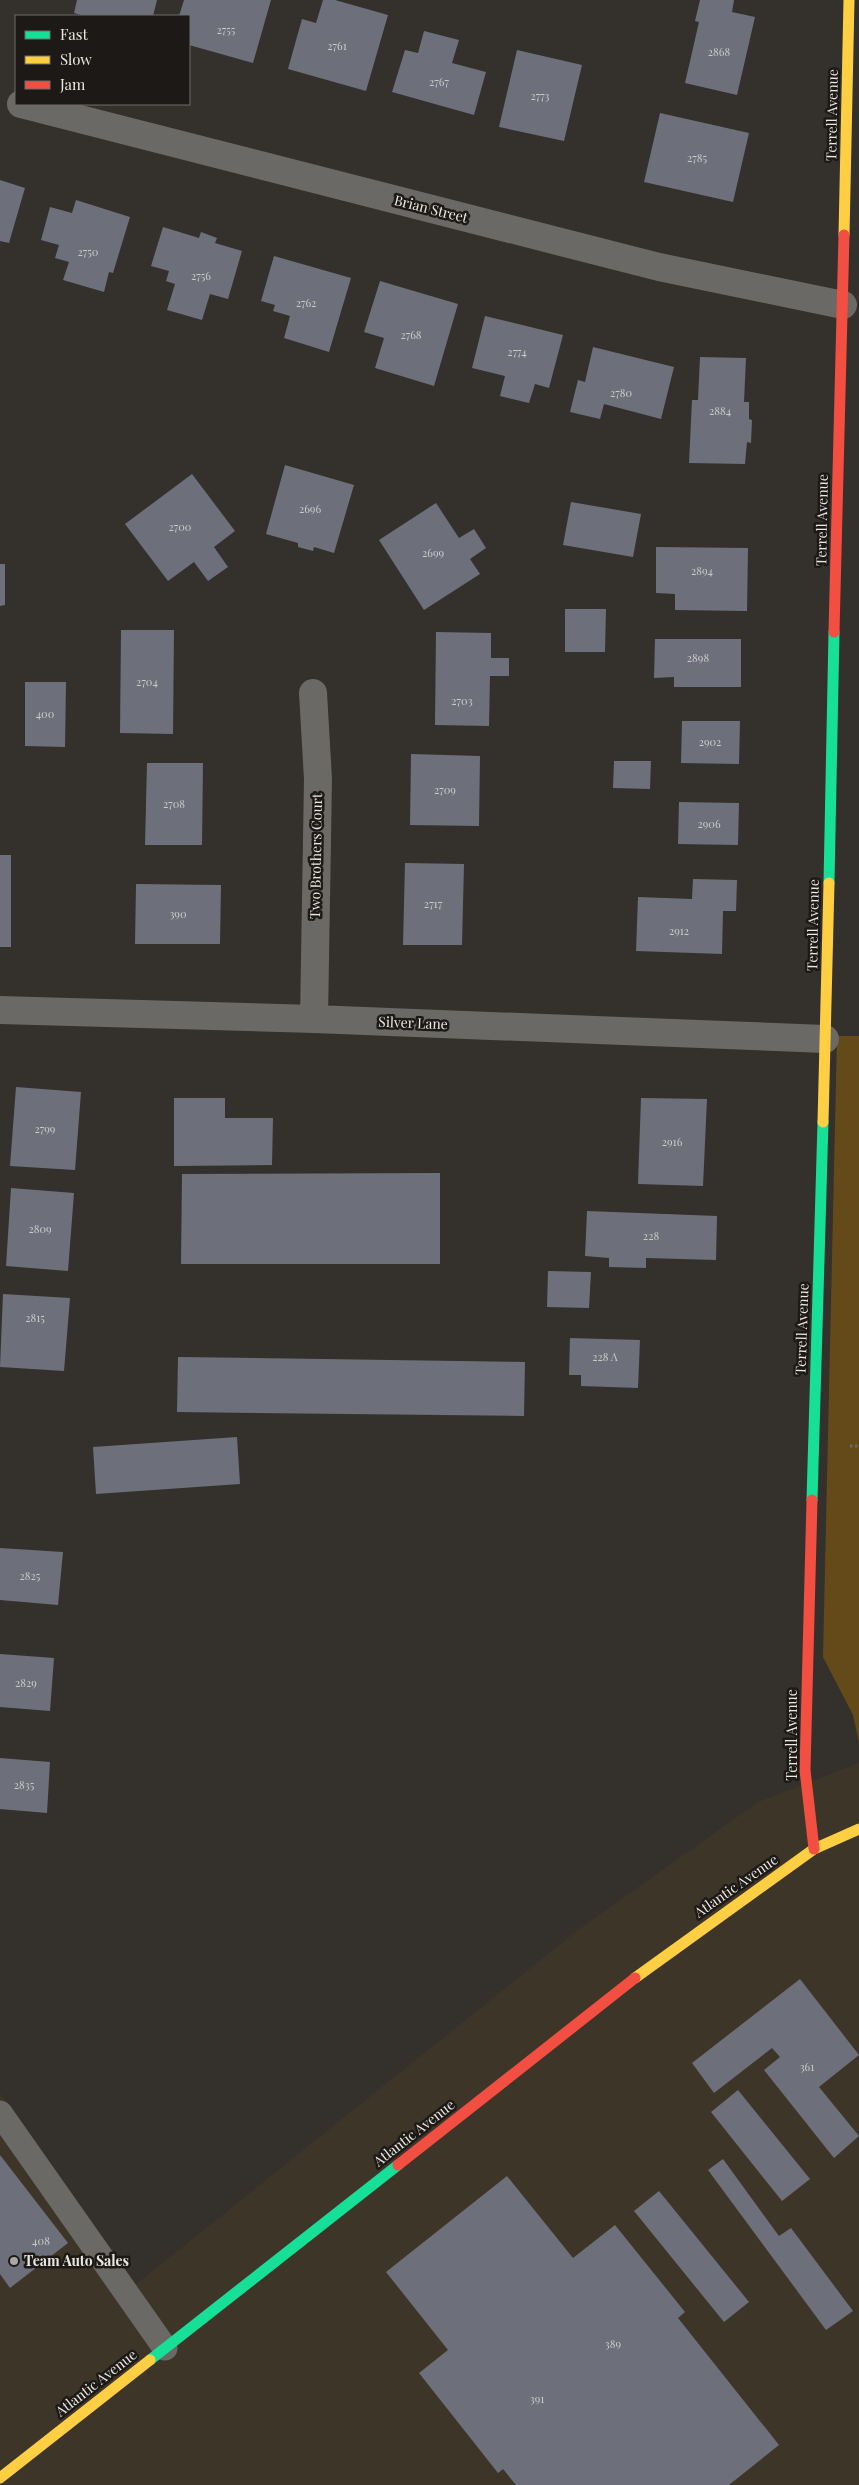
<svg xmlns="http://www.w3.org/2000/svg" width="859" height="2485" font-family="'Playfair Display',serif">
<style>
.built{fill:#3e3529}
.green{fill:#654a19}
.building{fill:#6d707b}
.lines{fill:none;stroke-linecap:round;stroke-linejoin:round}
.path{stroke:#6a6966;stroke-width:3;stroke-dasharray:2.5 2.5;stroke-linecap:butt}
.lane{stroke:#6b6965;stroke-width:25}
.street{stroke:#6b6965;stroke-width:28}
.fast{stroke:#16e098;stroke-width:11}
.slow{stroke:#ffcf43;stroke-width:11}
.jam{stroke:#f24e42;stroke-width:11}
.poi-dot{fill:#aba8a3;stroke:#1c1916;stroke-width:2}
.labels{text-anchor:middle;stroke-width:5;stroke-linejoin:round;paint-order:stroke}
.number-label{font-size:11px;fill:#cccac9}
.street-label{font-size:14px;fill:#ebe8e3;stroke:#1c1916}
.poi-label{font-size:14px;font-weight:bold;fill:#ebe8e3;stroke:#1c1916;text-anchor:start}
</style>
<rect width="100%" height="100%" fill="#34302c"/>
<!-- built -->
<path class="built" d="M859 1763V2485H0V2093L136 2284 578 1930 758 1802Z"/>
<!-- green -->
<path class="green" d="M837 1036H859V1742L853 1715 823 1657Z"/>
<!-- building -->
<path class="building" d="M77 0H157L153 16H85L74 13Z
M184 0H271L253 63 189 45V16H179Z
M323 0H335L388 15 366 91 288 69 302 19 316 23Z
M700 0H734L732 12 755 17 737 95 685 83 699 22 695 21Z
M424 31 459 40 452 63 486 72 474 115 392 92 405 50 418 53Z
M517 50 582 65 564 141 499 127Z
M660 113 749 133 733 202 644 182Z
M0 180 25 188 9 243 0 241Z
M76 200 130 217 113 273 109 272 104 292 63 280 69 262 55 258 59 245 41 240 50 207 72 213Z
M163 227 199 238 201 232 217 238 215 243 242 251 228 299 210 294 202 320 167 310 175 284 166 281 169 271 151 266Z
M274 256 351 278 329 352 284 338 290 316 273 311 275 305 261 301Z
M380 281 458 304 434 386 375 368 384 338 364 332Z
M485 316 563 335 549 388 535 384 529 403 500 396 505 376 472 368Z
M593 347 674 367 661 419 604 404 600 419 570 412 578 380 585 382Z
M700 357 746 358 744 402H749V419L752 420 751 443 747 442 745 464 689 463 692 400H698Z
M285 465 354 485 334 553 314 547 313 551 298 547V543L266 534Z
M192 474 235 531 214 547 228 567 208 581 194 562 168 581 125 524Z
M571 502 641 514 633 557 563 545Z
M436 503 459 538 474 529 486 548 470 559 480 574 424 610 379 540Z
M656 547 748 548 747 611 675 610V594L656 593Z
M0 564H5V605L0 606Z
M565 609H606L605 652H565Z
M121 630H174L173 734 120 733Z
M436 632 491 633V658H509V676H490L489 726 435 725Z
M655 639H741V687H674V677L654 678Z
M25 682H66L65 747 25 746Z
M682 721H740L739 764 681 763Z
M411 754 480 756 479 826 410 825Z
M614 761H651L650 789 613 788Z
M147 763H203L202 845H145Z
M679 802 739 803 738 845 678 844Z
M0 855H11V947H0Z
M405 863 464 864 462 945H403Z
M693 879 737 880 736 911H723L722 954 636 951 638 897 692 899Z
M136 884 221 885 220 944H135Z
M16 1087 81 1092 75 1170 10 1166Z
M174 1098H225V1118H273L272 1165 174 1166Z
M641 1098 707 1099 703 1186 638 1184Z
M440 1173V1264H181L182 1174Z
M11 1188 74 1193 68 1271 6 1266Z
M587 1211 717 1216 716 1260 646 1258V1268L609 1267V1258L585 1256Z
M548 1271 591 1272 589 1308 547 1307Z
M3 1294 70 1298 64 1371 0 1367Z
M570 1338 640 1340 638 1388 581 1386V1375H569Z
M178 1357 525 1362 524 1416 177 1412Z
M237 1437 240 1484 96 1494 93 1447Z
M0 1548 63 1552 58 1605 0 1600Z
M0 1654 54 1658 50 1711 0 1707Z
M0 1758 50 1762 47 1813 0 1809Z
M800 1979 859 2055 819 2087 859 2136 834 2158 764 2070 780 2057 772 2048 714 2093 692 2063Z
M738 2090 810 2179 782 2201 711 2112Z
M0 2155 68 2243 10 2288 0 2274Z
M723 2159 779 2236 791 2228 853 2311 826 2330 708 2170Z
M507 2176 573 2258 615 2225 685 2312 678 2318 779 2445 729 2485H516L503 2469 498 2473 419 2373 448 2350 386 2272Z
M659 2191 749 2302 724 2322 634 2211Z"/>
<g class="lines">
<!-- path -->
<path class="path" d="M850 1446H859"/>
<!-- lane -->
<path class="lane" d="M0 2113 165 2348"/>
<!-- street -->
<path class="street" d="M21 104 659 267 843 305
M313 693 318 779 314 1019
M0 1010 314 1019 825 1039"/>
<!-- fast -->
<path class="fast" d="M829 883 834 632
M812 1500 823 1122
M150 2360 398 2165"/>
<!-- slow -->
<path class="slow" d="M844 235 849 0
M823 1122 829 883
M635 1978 814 1849 859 1829
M0 2478 150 2360"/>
<!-- jam -->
<path class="jam" d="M834 632 844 235
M812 1500 805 1770 814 1849
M398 2165 635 1978"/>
</g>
<!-- markers -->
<circle class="poi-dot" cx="14" cy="2261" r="5"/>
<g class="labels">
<!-- number labels -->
<g class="number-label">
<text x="226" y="34">2755</text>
<text x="337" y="50">2761</text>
<text x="719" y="56">2868</text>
<text x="439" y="86">2767</text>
<text x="540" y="100">2773</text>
<text x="697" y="162">2785</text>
<text x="88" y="256">2750</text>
<text x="201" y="280">2756</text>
<text x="306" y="307">2762</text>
<text x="411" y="339">2768</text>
<text x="517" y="356">2774</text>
<text x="621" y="397">2780</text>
<text x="720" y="415">2884</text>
<text x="310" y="513">2696</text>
<text x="180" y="531">2700</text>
<text x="433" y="557">2699</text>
<text x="702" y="575">2894</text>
<text x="698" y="662">2898</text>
<text x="147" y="686">2704</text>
<text x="462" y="705">2703</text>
<text x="45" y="718">400</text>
<text x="710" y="746">2902</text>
<text x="445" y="794">2709</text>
<text x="174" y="808">2708</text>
<text x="709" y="828">2906</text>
<text x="433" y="908">2717</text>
<text x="178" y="918">390</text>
<text x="679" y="935">2912</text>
<text x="45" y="1133">2799</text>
<text x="672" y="1146">2916</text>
<text x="40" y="1233">2809</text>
<text x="651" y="1240">228</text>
<text x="35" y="1322">2815</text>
<text x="605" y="1361">228 A</text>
<text x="30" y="1580">2825</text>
<text x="26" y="1687">2829</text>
<text x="24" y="1789">2835</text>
<text x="807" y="2071">361</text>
<text x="41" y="2245">408</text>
<text x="613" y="2348">389</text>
<text x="537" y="2403">391</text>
</g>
<!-- street labels -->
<g class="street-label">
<text transform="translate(832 115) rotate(-89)" y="5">Terrell Avenue</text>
<text transform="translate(431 209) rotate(14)" y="5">Brian Street</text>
<text transform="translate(822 520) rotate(-89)" y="5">Terrell Avenue</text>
<text transform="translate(316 856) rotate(-89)" y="5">Two Brothers Court</text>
<text transform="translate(813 925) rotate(-89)" y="5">Terrell Avenue</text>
<text transform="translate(413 1023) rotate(2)" y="5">Silver Lane</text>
<text transform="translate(802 1329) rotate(-88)" y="5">Terrell Avenue</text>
<text transform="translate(792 1735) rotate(-90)" y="5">Terrell Avenue</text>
<text transform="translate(736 1886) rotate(-35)" y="5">Atlantic Avenue</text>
<text transform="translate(414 2133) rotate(-38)" y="5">Atlantic Avenue</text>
<text transform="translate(96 2383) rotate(-38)" y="5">Atlantic Avenue</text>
</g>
<!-- poi labels -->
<g class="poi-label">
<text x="24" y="2266">Team Auto Sales</text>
</g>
</g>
<!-- legend -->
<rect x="15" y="15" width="175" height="90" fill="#1c1916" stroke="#6f6c68"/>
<rect x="25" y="31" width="25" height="8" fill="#16e098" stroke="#6f6c68"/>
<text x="60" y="40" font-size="15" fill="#ebe8e3">Fast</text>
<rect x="25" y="56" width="25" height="8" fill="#ffcf43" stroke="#6f6c68"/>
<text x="60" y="65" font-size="15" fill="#ebe8e3">Slow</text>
<rect x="25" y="81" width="25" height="8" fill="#f24e42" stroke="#6f6c68"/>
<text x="60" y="90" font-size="15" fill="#ebe8e3">Jam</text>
</svg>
